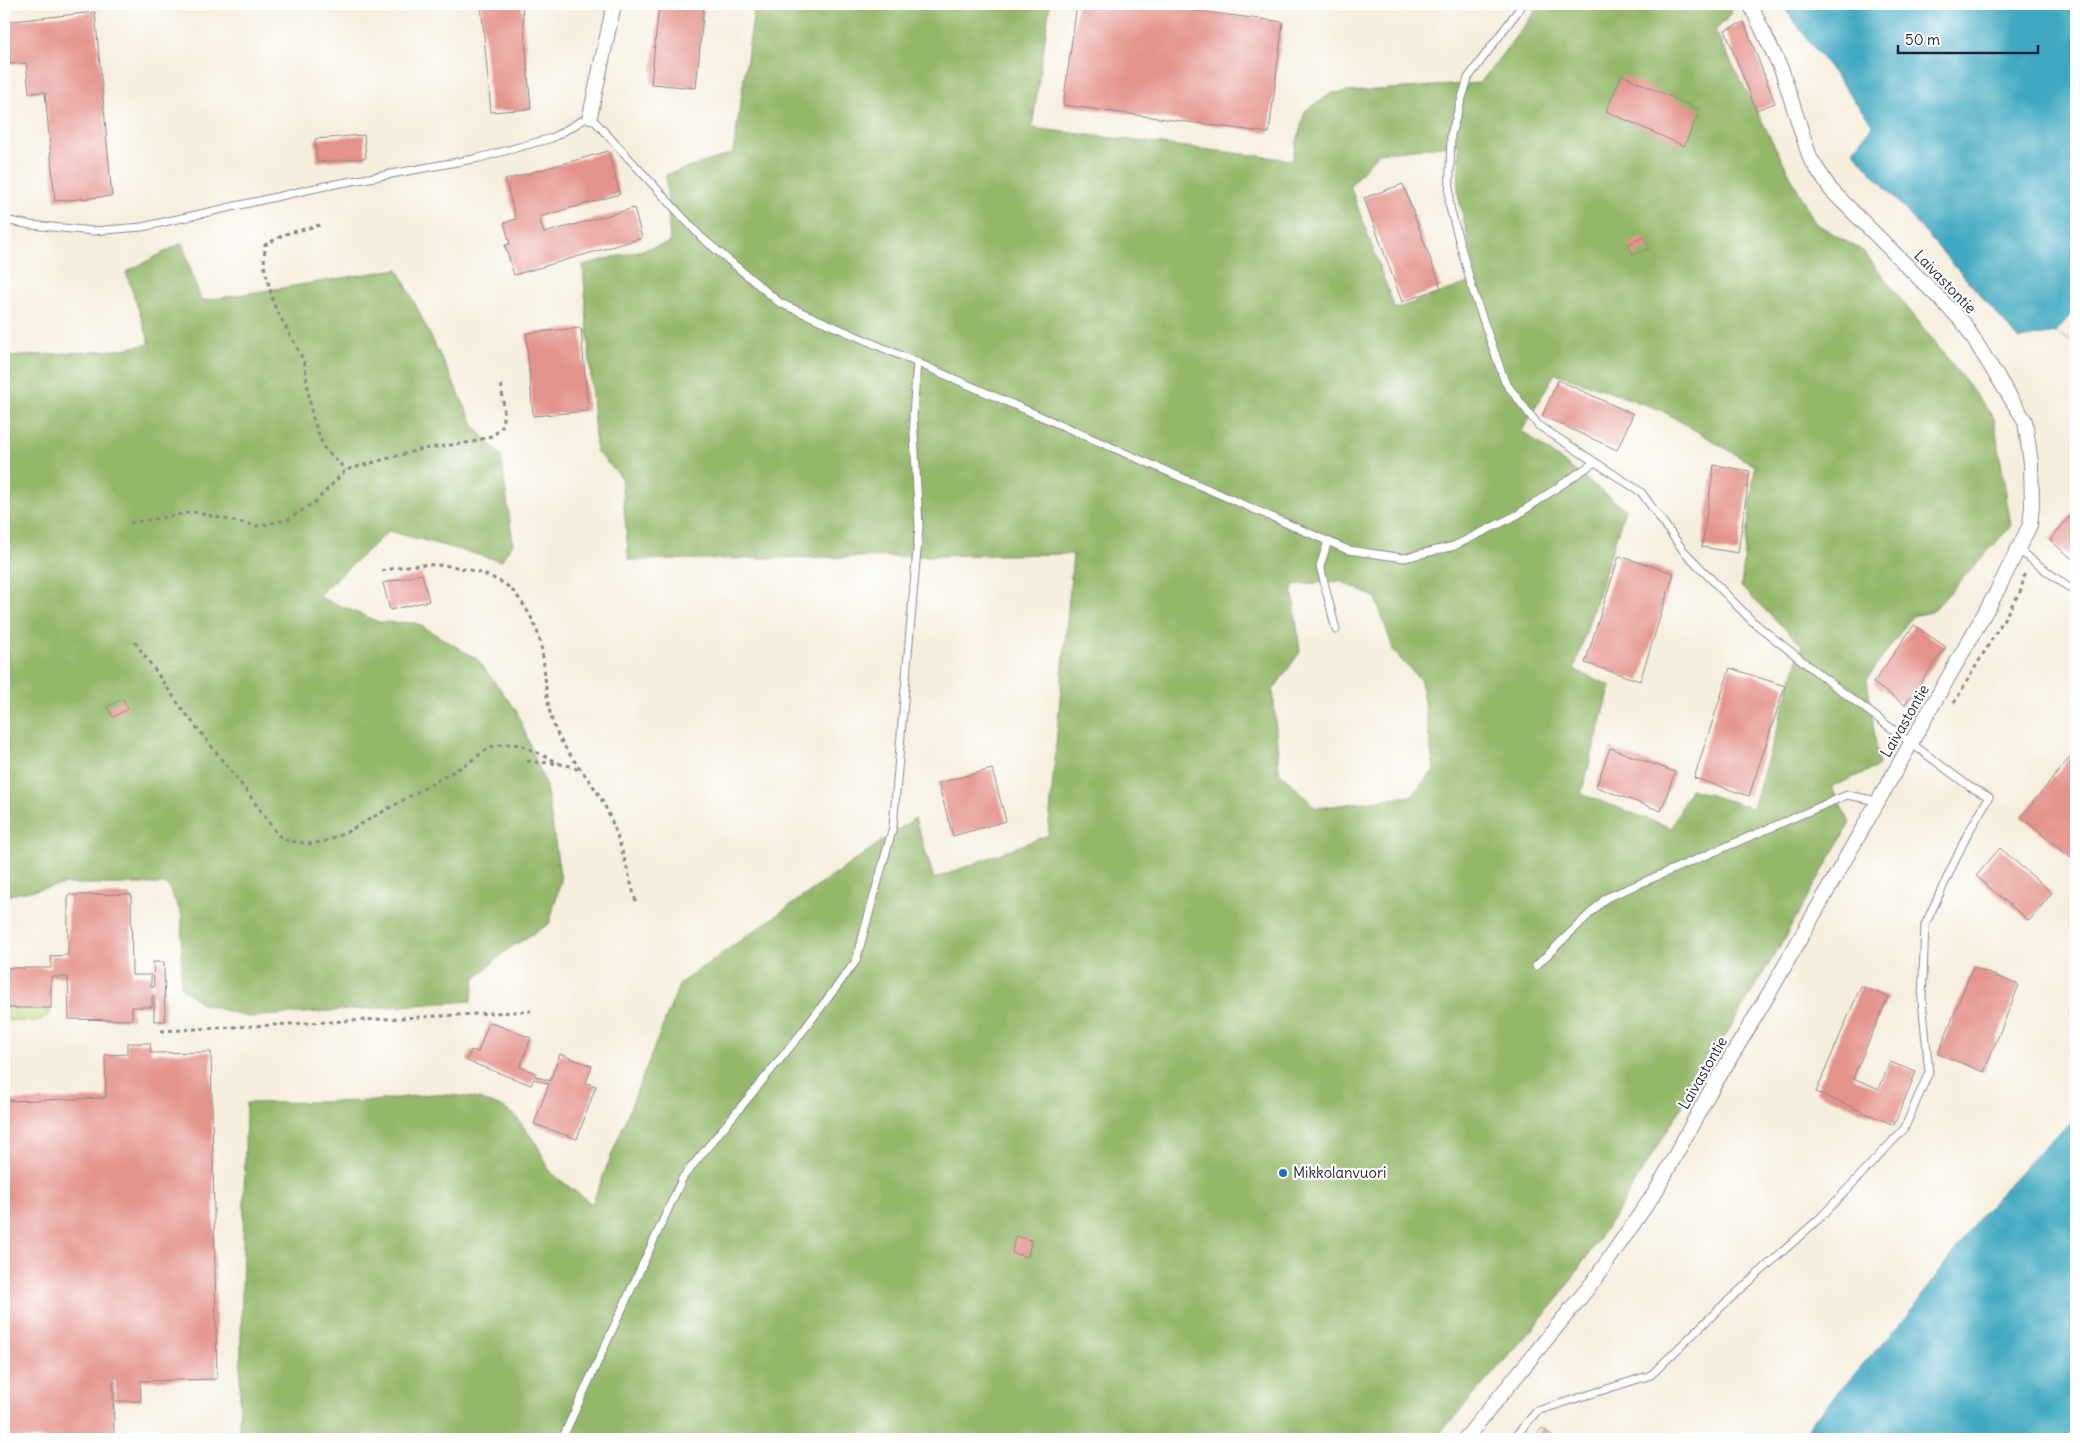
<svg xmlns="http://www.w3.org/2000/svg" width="2080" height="1443" font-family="Delius,sans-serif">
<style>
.green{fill:#bbd67b;stroke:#6e7c5b}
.forest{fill:#94b76b;stroke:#5b6c53;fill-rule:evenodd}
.water{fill:#40a8c0;stroke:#31657e}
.pier{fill:#f6eedd}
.building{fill:#e4938c}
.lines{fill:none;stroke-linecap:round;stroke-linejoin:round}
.service-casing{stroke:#8c888c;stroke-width:9}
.minor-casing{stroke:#8c888c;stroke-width:16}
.path{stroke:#8c888c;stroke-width:3;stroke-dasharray:4 4;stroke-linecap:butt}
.service{stroke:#fff;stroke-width:7}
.minor{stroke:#fff;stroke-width:14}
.poi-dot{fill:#1f6fb2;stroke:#fff;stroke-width:2}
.labels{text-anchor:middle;stroke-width:4.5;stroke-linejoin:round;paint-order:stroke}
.street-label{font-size:15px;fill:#22223b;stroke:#fff}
.poi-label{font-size:15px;fill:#22223b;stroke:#fff;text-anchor:start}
</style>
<rect width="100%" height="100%" fill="#fff"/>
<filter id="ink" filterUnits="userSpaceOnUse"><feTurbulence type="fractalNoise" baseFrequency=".02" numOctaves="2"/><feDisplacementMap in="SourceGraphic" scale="10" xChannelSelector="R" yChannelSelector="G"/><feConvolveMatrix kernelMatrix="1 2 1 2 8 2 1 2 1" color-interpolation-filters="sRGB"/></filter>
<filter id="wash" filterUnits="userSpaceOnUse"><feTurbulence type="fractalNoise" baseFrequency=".0096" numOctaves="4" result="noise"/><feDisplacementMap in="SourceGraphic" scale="20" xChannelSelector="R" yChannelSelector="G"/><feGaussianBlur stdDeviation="1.12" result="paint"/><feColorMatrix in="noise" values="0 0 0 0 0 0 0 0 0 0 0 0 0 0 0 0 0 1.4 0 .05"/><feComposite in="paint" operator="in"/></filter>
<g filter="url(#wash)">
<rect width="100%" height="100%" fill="#f6eedd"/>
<!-- green -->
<path class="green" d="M4 1008H51C49 1027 18 1020 4 1020Z"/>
<!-- forest -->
<path class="forest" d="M755 4H1050L1032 128 1292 160 1305 111 1332 93 1480 83 1541 4H1729L1732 13 1715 31 1815 223 1863 251 1994 418 2011 526 1932 612 1912 616 1867 679 1879 766 1831 787 1850 823 1777 951 1619 1209 1556 1302 1435 1439H239L246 1103 372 1101 432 1094 460 1096 479 1099 504 1108 516 1117 536 1143 551 1173 592 1204 680 983 915 818 934 879 1048 835 1073 554 629 560 621 477 596 451 583 265 670 243 666 175 733 153ZM1459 144 1458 194 1477 280 1395 309 1350 186 1378 153ZM1555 373 1661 410 1755 466 1741 587 1802 645 1753 808 1690 789 1672 828 1581 794 1611 686 1574 670 1625 509 1522 431ZM1340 581 1376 598 1394 652 1421 681 1434 770 1411 796 1316 808 1279 771 1273 690 1300 652 1292 585Z
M182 243 201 301 398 269 475 427 501 456 513 543 501 561 389 531 317 596 379 622 416 623 477 659 516 710 546 786 561 881 549 924 508 949 475 979 471 1001 248 1017 202 1004 181 987 182 915 167 884H66L5 896 4 890V354L6 357 116 350 150 344 126 272Z"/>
<!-- water -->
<path class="water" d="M1781 4H2076V343L2056 333 2019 339 1853 151 1873 125Z
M2076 1120V1439H1802L1816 1417 1906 1317 1980 1216 2044 1146Z"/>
<!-- pier -->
<path class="pier" d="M2076 309V343L2056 333Z"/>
<g id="blocks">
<!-- building -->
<path class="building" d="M481 4H522L531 109 491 112Z
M659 4H704L696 88 651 84Z
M1077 4H1144L1283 22 1269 133 1063 105Z
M95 12 112 196 55 201 45 92 29 93 26 63 9 64 4 47V22Z
M1744 22 1775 103 1756 110 1725 30Z
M1622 75 1700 110 1684 146 1606 111Z
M364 135 366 158 317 162 315 139Z
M608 151 620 194 539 217 544 233 634 208 642 238 514 275 505 245 510 244 504 223 516 219 505 180Z
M1403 184 1441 288 1402 302 1364 198Z
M1644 237 1649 248 1633 255 1628 244Z
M581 328 588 411 533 416 526 333Z
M1558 380 1633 414 1617 450 1542 416Z
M1714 465 1750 471 1738 553 1702 547Z
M2076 509V562L2050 540Z
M1619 556 1674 573 1640 681 1585 663Z
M422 574 429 601 390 610 383 583Z
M1914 625 1946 647 1905 705 1873 683Z
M1730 668 1785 686 1749 796 1694 778Z
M123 699 128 709 113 717 107 707Z
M1610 748 1675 772 1661 811 1596 787Z
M2076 750V862L2021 817Z
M992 769 1006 821 953 836 938 783Z
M2000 848 2052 893 2029 921 1976 876Z
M131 894 132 975H151V987H154L153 962H164L165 1021H154V996H152V1007H132V1019L129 1020 69 1019 68 977H51V1008H4V968H51V956L68 955V895Z
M1973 967 2019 985 1984 1072 1938 1054Z
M1861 986 1888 997 1853 1078 1879 1089 1890 1062 1916 1072 1894 1125 1816 1092Z
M489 1022 531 1038 520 1067 536 1073 535 1076 550 1081 560 1054 592 1066 586 1083 596 1086 577 1139 534 1124 549 1084 534 1079 531 1085 467 1061 471 1050 478 1052Z
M127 1043H150L151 1053 211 1052 217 1379 140 1381 141 1401H115V1381L113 1382 114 1439H4V1101L106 1098 105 1055 127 1054Z
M1015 1236 1031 1240 1028 1257 1012 1253Z
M1542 1428 1555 1439H1532Z"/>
</g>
</g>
<g filter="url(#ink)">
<use href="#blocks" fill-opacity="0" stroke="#8c888c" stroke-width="1"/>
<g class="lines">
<defs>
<path id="service" d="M4 220 31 225 93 231 142 227 325 186 479 158 552 138 590 116 701 237 780 303 1348 550 1404 558 1454 546 1517 515 1595 462
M1328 541 1320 566 1336 630
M2017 549 2076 593
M1536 966 1606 898 1847 795 1878 801
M562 1439 683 1177 800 1035 856 961 893 827 919 527 913 415 917 362
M1513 1439 1537 1411 1651 1375 1720 1308 1821 1217 1904 1129 1929 1072 1922 1000 1925 925 1967 835 1989 797 1970 787 1824 678 1752 621 1683 550 1641 492 1538 425 1505 382 1473 291 1449 204 1451 134 1468 78 1523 4"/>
<path id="minor" d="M590 116 614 4
M1465 1439 1593 1282 1656 1191 1708 1095 1767 997 1995 595 2030 525 2032 506 2031 463 2025 421 1963 322 1831 190 1810 158 1782 71 1750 4"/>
</defs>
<!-- service casing -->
<use href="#service" class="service-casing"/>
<!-- minor casing -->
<use href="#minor" class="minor-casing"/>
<!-- path -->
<path class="path" d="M320 225 285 234 265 245 264 265 274 305 304 361 312 416 324 448 346 470
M130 523 193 512 257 526 287 520 315 502 346 470 422 449 473 442 494 435 502 427 504 409 501 382
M382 571C421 560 467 563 503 583 516 590 531 615 536 628 549 662 541 702 558 735 569 757 587 775 599 795 618 828 626 866 636 902
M135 642 183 710 248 793 278 835 288 841 311 844 325 841 347 832 465 765 490 747 505 744 521 745 559 763
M1954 703 2021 590 2025 573
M527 761C544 764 566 761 580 771
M161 1031 531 1011"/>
<!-- service -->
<use href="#service" class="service"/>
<!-- minor -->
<use href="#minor" class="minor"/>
</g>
</g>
<!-- markers -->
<circle class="poi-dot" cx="1283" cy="1173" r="5"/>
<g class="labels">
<!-- street labels -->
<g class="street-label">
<text transform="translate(1945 282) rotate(46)" y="5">Laivastontie</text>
<text transform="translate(1905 721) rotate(-60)" y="5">Laivastontie</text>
<text transform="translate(1703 1073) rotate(-60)" y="5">Laivastontie</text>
</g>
<!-- poi labels -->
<g class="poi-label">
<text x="1293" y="1178">Mikkolanvuori</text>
</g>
</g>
<!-- margin -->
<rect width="2080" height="1443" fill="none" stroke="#fff" stroke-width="20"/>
<!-- scale -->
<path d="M1898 45v8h140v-8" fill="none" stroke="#22223b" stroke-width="2.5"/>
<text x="1905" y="45" font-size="15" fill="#22223b" stroke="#ffffff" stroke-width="4" paint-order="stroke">50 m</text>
</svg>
